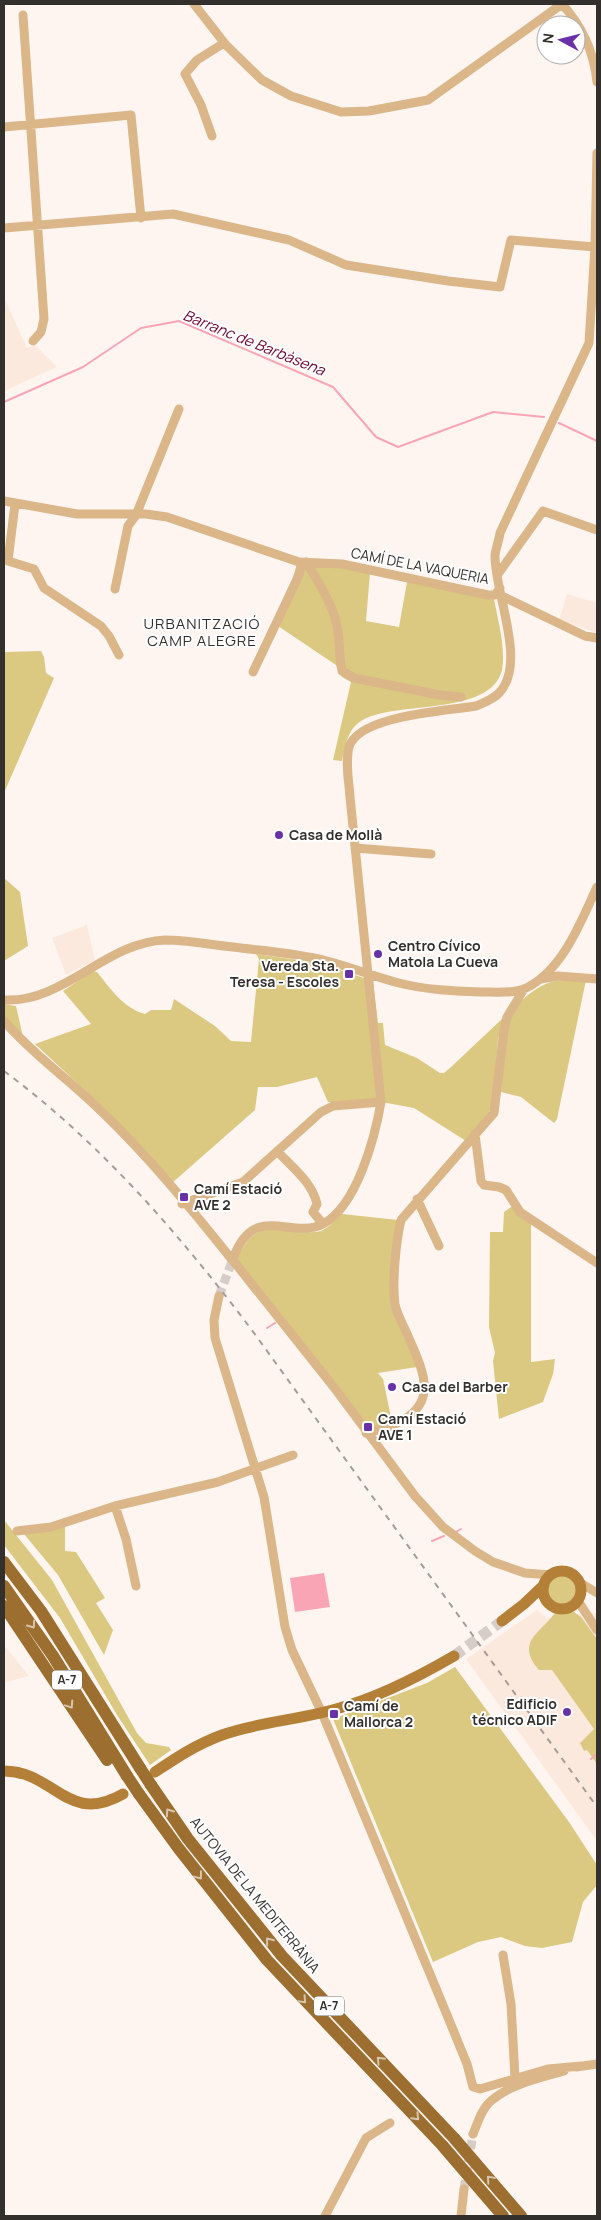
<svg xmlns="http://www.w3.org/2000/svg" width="601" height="2220" font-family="Manrope,sans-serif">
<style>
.built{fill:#fce9de}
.green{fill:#dbc881}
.water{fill:#f9a5b6}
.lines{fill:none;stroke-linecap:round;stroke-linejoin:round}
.stream{stroke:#f9a5b6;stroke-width:2}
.minor-tunnel{stroke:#d6cdc9;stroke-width:9;stroke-dasharray:9 4.5;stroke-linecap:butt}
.major-tunnel{stroke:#d6cdc9;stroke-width:11;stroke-dasharray:11 5.5;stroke-linecap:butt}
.minor{stroke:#dab689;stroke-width:9}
.major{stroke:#b48037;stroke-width:11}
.highway{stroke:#9c6f31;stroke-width:12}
.rail{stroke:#a39c98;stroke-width:2;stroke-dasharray:6 6;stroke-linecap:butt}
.minor-bridge{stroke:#dab689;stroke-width:9}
.highway-bridge{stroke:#9c6f31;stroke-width:12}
.oneway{stroke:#d7c5ad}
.poi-dot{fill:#6831a8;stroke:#fff;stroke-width:2}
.labels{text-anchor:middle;stroke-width:4;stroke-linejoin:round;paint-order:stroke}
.shield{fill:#fff;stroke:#706d6b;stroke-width:1}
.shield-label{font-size:12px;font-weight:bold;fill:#332f2c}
.street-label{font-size:14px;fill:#332f2c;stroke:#fff}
.poi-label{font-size:14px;font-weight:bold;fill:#332f2c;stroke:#fff;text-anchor:start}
.water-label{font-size:15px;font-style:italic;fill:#66002a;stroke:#fff}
.neighbourhood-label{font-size:15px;letter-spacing:1px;fill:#332f2c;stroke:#fff}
</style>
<rect width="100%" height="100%" fill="#fff5f0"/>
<!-- built -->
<path class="built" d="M4 297 27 348 35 345 57 367 4 391Z
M567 594 597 603V633L559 620Z
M87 925 95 960 66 975 52 938Z
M576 1607 575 1615 591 1612 597 1614V1841L466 1659 537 1610 547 1618H559Z
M4 1645 29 1676 4 1683Z"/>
<!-- green -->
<path class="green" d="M297 564 340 567 370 573 366 621 399 627 407 582 494 599C498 621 506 648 502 670 491 717 394 700 361 721 347 730 345 747 342 761L333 760 351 682 342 677 336 665 278 626Z
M41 651 44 657 46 673 54 678 4 793V652Z
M4 878 20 892 28 946 4 961Z
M256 954 319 963 373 981 378 1023H383L385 1045 417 1058 440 1073H444L450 1068 503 1018 498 1040 493 1102 490 1111 466 1141 414 1108 387 1103 328 1102 317 1077 277 1087H258L255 1110 172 1183 103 1107 35 1044 91 1024 63 991 93 971 97 972C111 989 123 1008 145 1014L151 1010H171L174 999 215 1026 231 1041 251 1042 259 959Z
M561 980H586L557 1119 554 1123 521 1097 501 1092C503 1069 501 1039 510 1018 518 999 541 982 561 980Z
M4 1004 16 1006 23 1037 4 1017Z
M511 1207 515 1208 531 1223V1362L555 1359 553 1374 543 1402 499 1419 493 1361 495 1353 489 1327 490 1232H503L504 1212Z
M342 1214 398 1220 395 1284 399 1315 417 1367 378 1373 383 1379 392 1422 369 1428 236 1261C251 1227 264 1227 298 1231 305 1232 314 1233 321 1231 330 1227 335 1220 342 1214Z
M4 1520 52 1580 137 1733 146 1743 169 1747 171 1750 150 1765 117 1715 60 1618 4 1545Z
M65 1525V1551L76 1552 105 1598 96 1603 113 1630 104 1655 58 1575 24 1534Z
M545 1590a17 17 0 1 1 34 0a17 17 0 1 1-34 0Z
M557 1609H570L581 1617 597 1639V1764L587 1750 584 1751 580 1743 594 1729 552 1670H539C512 1640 547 1630 557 1609Z
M455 1667 569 1822 597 1865V1885L583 1902 572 1942 542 1948 525 1946 501 1937 478 1942 433 1962 333 1719 427 1683Z"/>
<!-- water -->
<path class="water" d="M324 1573 330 1607 295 1612 290 1578Z"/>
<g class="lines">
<!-- stream -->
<path class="stream" d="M4 402 83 367 141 328 179 321 333 387 376 437 398 447 493 412 544 417
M559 423 597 441
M267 1328 275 1323
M456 1532 461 1529
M432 1541 444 1536
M591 1759 597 1754"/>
<!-- minor-tunnel -->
<path class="minor-tunnel" d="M219 1296 234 1256
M464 2189 473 2134"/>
<!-- major-tunnel -->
<path class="major-tunnel" d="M454 1656 502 1621"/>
<!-- minor -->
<path class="minor" d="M194 4 226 45 262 80 291 96 341 112 369 111 428 100 562 4
M562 4C582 26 594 52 597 82
M23 15 44 319 41 332 33 341
M4 127 131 115 141 218
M212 136 201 105 185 74 197 60 224 43
M4 228 173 214 289 240 346 265 448 281 500 287 511 240 595 247
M4 501 77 514H146L167 517 299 562 342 564 488 595H495L500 588
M15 504 8 561 34 569 44 588 101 626 109 636 119 655
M306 562C319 583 335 607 338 632 340 645 339 657 342 671L354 678 440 695 461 697
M498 574 543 511 597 530
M115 589 128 526 136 515 179 409
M502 596 585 636 597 638
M253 672 299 575 302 562
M355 848 431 854
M541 979 558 976 597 979
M4 1000C64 1003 106 942 165 940 188 940 211 945 233 947 264 951 296 953 327 961 351 967 375 977 399 983 426 990 455 991 482 992 497 992 517 994 530 986 564 967 581 921 597 887
M4 1021C32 1054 70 1080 101 1111 147 1155 189 1206 229 1256
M475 1134 481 1181 484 1185 499 1187 506 1190 520 1212 597 1263
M277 1151C292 1167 312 1182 317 1204L313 1212 323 1224
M417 1199 439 1246
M182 1204 243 1182 321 1112 333 1106 381 1102
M234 1256C255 1202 291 1240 323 1224 357 1206 375 1137 381 1102L350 797C349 782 345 762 349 747 359 715 447 711 476 706 483 703 494 699 499 693 528 663 494 592 495 555 496 548 499 540 500 533L589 343 595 247 597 153
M235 1263 336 1390 415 1496 443 1527 475 1551 493 1562 525 1573 551 1575
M219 1296 214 1320 215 1338 264 1497 285 1627 292 1650 322 1713 447 2015 467 2064 473 2087 480 2089 548 2069 581 2066
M366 1433C373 1431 381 1430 388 1427 440 1408 426 1376 408 1336 404 1326 397 1315 395 1304 392 1283 396 1241 401 1220L494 1113 504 1030 507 1017 524 989
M115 1506 126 1539 136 1586
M17 1531 51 1527 115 1506 218 1482 293 1455
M579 1582 597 1593
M578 1601 597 1630
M503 1955 511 2004 515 2078
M576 2067 597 2064
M473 2134C478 2122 482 2108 492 2100 511 2084 540 2078 564 2071
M325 2216 366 2138 390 2123
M461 2216 464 2189"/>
<!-- major -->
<path class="major" d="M543 1590a19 19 0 1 1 38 0a19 19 0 1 1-38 0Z
M502 1621 524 1604 544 1585
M4 1771C55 1771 67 1826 123 1794
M155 1772C176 1758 197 1744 222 1735 258 1722 299 1720 336 1709 377 1698 418 1677 454 1656"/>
<!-- highway -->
<path class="highway" d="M4 1562 41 1611 140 1768
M4 1586 53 1656 127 1776
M4 1606 107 1760
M151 1785 188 1839 282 1956 454 2138 521 2216
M139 1794 179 1849 267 1960 442 2145 503 2216"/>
<!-- rail -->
<path class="rail" d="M4 1071C102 1144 181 1236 254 1333L597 1807"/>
<!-- minor-bridge -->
<path class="minor-bridge" d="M229 1256 235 1263"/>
<!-- highway-bridge -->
<path class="highway-bridge" d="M140 1768 151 1785
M127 1776 139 1794"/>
</g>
<!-- one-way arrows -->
<defs><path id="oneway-chevron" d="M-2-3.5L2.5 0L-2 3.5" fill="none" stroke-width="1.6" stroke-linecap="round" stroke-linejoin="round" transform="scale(1.25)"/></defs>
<g class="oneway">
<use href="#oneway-chevron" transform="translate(32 1625) rotate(55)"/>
<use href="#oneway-chevron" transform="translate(70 1705) rotate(56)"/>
<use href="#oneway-chevron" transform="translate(169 1812) rotate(-125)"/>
<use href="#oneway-chevron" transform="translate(199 1876) rotate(53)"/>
<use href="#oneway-chevron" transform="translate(269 1941) rotate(-129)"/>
<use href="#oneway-chevron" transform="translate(303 2000) rotate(47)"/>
<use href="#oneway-chevron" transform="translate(380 2060) rotate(-133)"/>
<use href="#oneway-chevron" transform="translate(416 2117) rotate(46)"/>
<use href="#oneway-chevron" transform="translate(490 2179) rotate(-131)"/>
</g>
<!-- markers -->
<g class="poi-dot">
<circle cx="279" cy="835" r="5"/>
<circle cx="378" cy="954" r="5"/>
<rect x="344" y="969" width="10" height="10" rx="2.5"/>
<rect x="179" y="1192" width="10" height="10" rx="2.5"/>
<circle cx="392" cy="1387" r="5"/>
<rect x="363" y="1422" width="10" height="10" rx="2.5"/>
<circle cx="567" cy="1712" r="5"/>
<rect x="329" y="1709" width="10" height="10" rx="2.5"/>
</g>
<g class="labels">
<!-- shield labels -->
<g class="shield">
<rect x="52" y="1670.5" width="30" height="19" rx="4"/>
<rect x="314" y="1996.5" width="30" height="19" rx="4"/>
</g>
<g class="shield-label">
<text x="67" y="1684">A-7</text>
<text x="329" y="2010">A-7</text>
</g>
<!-- street labels -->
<g class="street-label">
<text transform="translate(420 566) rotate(11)" y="5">CAMÍ DE LA VAQUERIA</text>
<text transform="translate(255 1895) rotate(51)" y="5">AUTOVIA DE LA MEDITERRÀNIA</text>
</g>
<!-- poi labels -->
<g class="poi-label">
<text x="289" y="840">Casa de Mollà</text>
<text x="388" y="951">Centro Cívico<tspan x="388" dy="16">Matola La Cueva</tspan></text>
<text x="339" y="971" text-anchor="end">Vereda Sta.<tspan x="339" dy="16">Teresa - Escoles</tspan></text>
<text x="194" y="1194">Camí Estació<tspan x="194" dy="16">AVE 2</tspan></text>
<text x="402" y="1392">Casa del Barber</text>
<text x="378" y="1424">Camí Estació<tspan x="378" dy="16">AVE 1</tspan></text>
<text x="557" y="1709" text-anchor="end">Edificio<tspan x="557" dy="16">técnico ADIF</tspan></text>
<text x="344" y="1711">Camí de<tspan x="344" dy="16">Mallorca 2</tspan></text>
</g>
<!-- water labels -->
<g class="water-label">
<text transform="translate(254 343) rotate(22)" y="5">Barranc de Barbàsena</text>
</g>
<!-- neighbourhood labels -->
<g class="neighbourhood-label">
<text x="202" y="629">URBANITZACIÓ<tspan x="202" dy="17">CAMP ALEGRE</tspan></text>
</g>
</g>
<!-- border -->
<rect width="601" height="2220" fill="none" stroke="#332f2c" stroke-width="10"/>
<!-- north arrow -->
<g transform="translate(561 40) rotate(277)"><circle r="24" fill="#ffffff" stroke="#adacab"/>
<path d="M0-4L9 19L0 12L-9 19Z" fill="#6831a8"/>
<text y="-8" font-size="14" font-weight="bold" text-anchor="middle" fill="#332f2c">N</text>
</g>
</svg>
